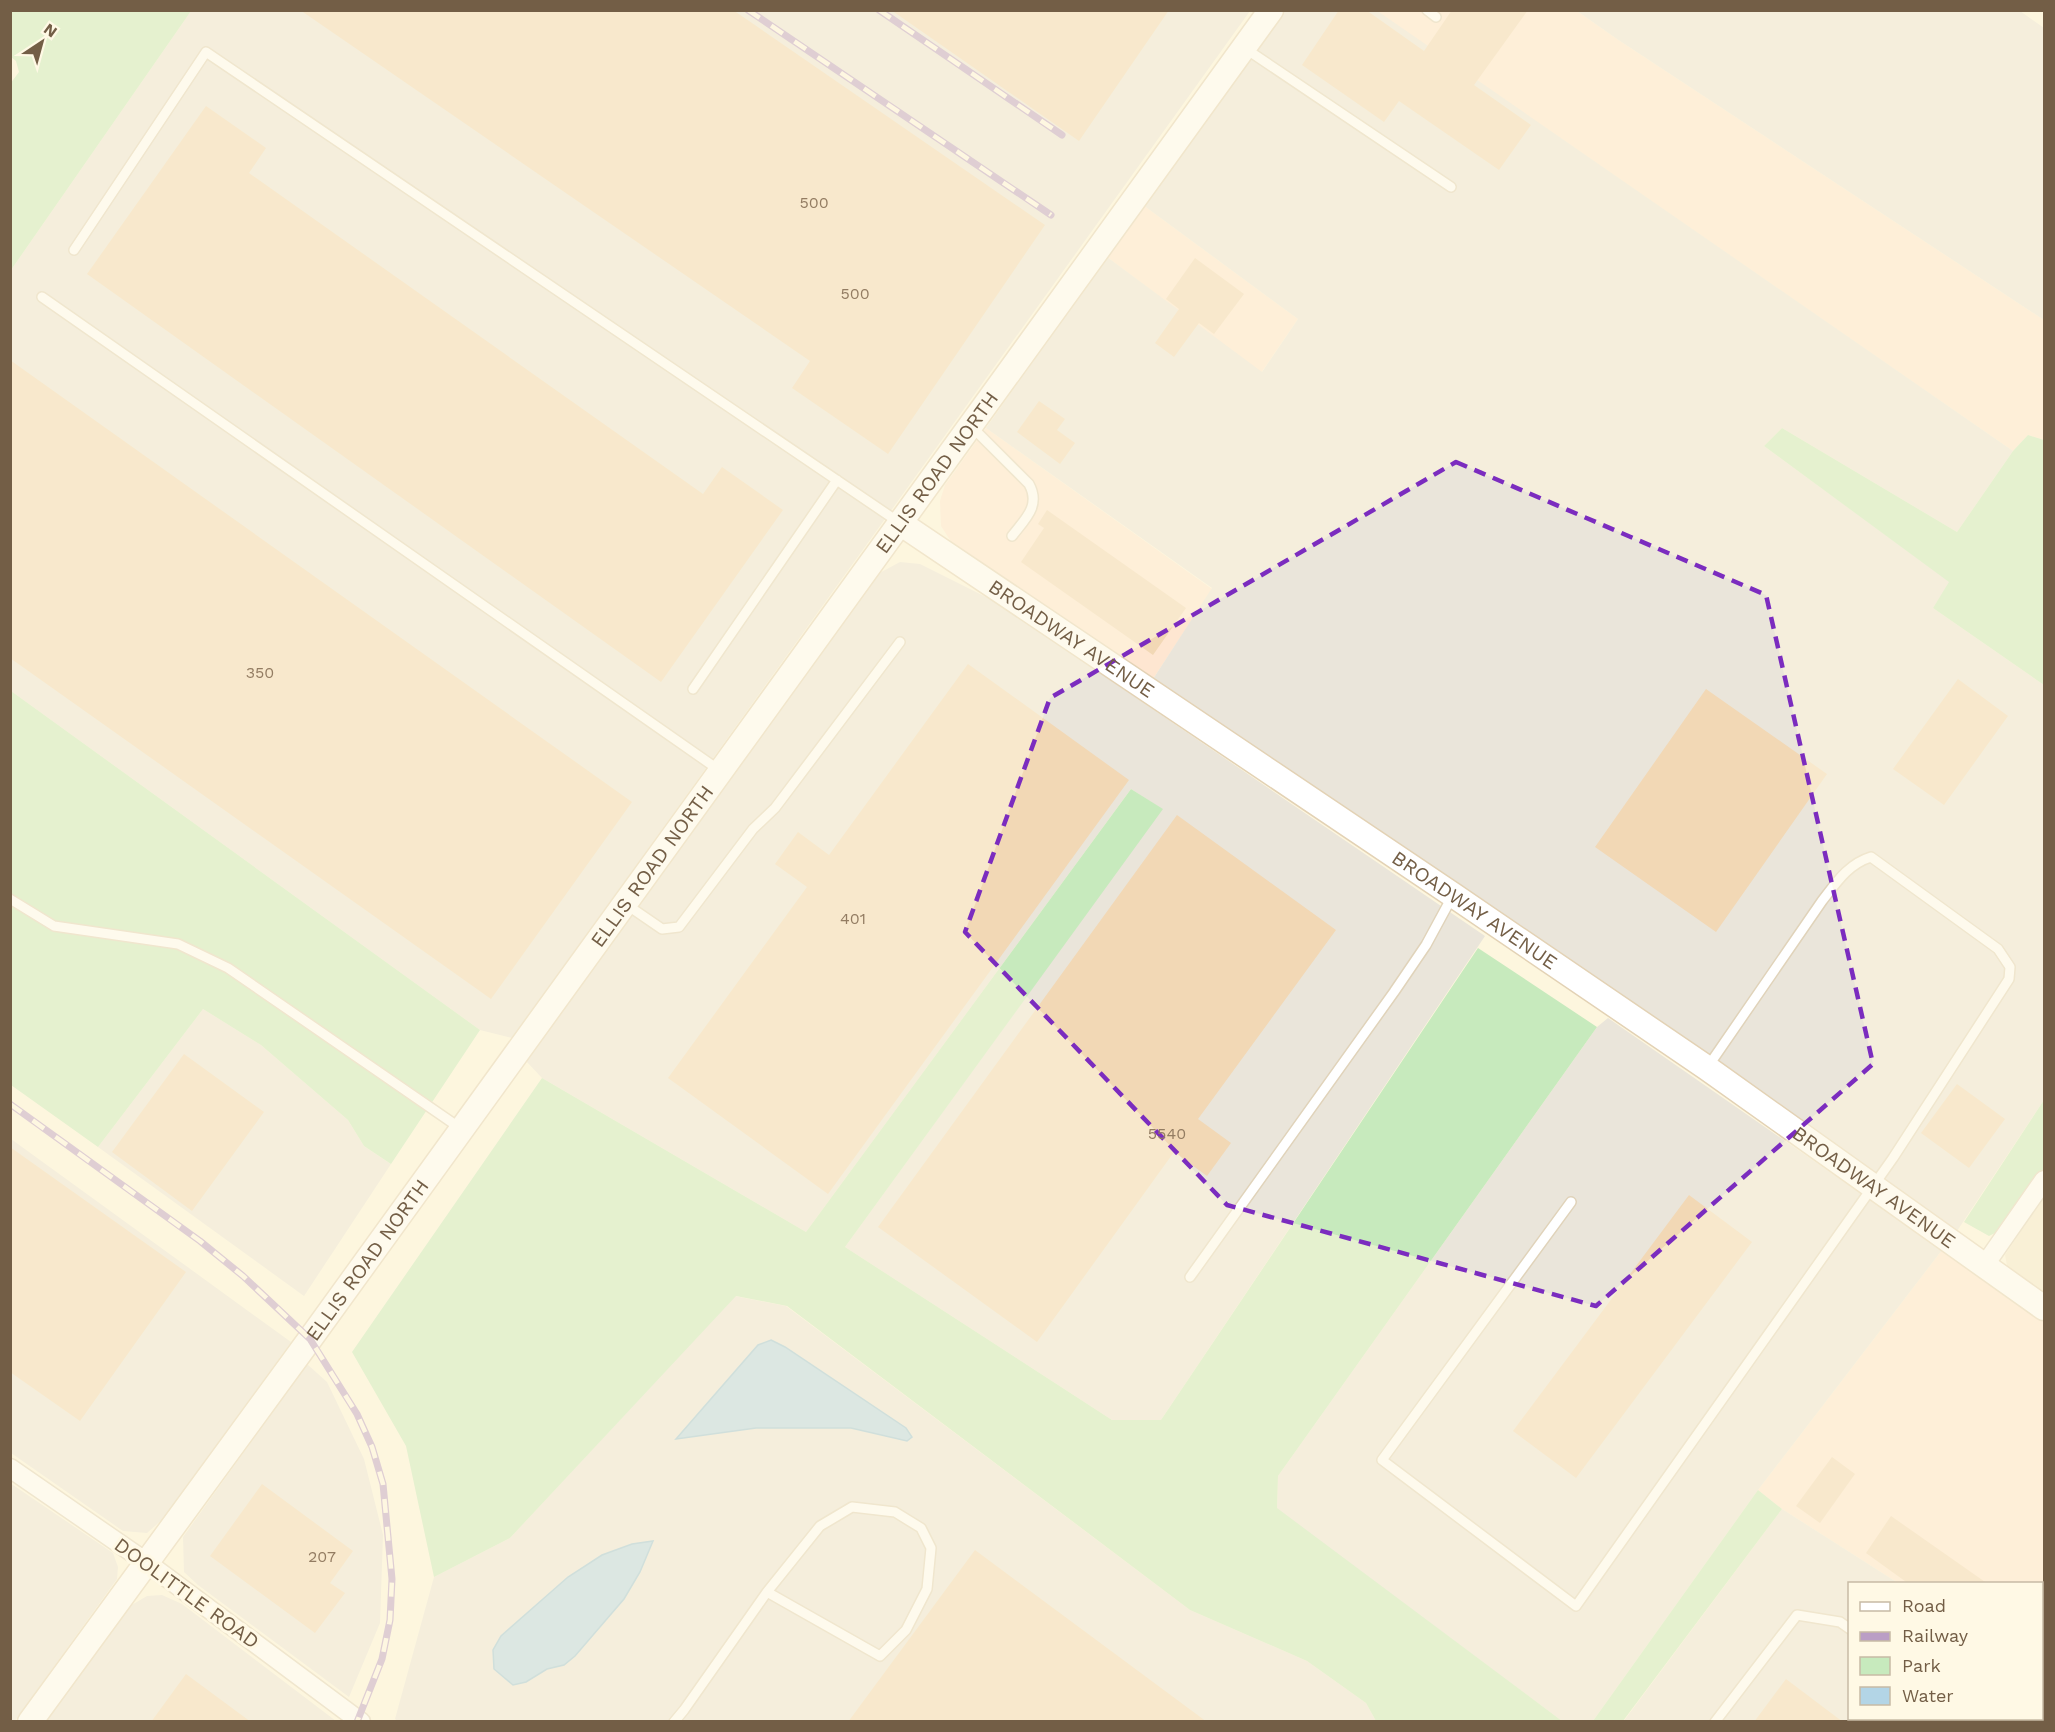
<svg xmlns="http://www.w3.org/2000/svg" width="2055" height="1732" font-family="'Work Sans',sans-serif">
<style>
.residential{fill:#f4e9cc}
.commercial{fill:#fee6d1}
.industrial{fill:#eae5da;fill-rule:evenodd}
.green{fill:#c7eabd}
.water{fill:#b3d5e6;stroke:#99c3d8;stroke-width:1.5}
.building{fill:#f2d8b5}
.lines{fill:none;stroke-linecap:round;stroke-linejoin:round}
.lane-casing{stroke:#e0d3ba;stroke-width:12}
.street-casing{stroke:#e0d3ba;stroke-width:21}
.secondary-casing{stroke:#e3d2b5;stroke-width:27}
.lane{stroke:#fff;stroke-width:9}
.street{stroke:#fff;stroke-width:18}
.secondary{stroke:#fff;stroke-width:24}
.rail-casing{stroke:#ba9ec5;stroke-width:7}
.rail{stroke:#fff9e5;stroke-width:4.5;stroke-dasharray:14;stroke-linecap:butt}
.marked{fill:none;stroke:#7b2cbf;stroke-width:4.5;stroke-dasharray:12 8;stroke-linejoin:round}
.labels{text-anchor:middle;stroke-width:6;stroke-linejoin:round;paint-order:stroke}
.number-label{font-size:16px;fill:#937c62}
.street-label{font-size:20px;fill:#735e46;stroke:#fff9e5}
</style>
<rect width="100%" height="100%" fill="#fdf6de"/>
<!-- residential -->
<path class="residential" d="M2044 1197V1296L2008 1271 2005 1255Z"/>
<!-- commercial -->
<path class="commercial" d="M1376 11H1577L1617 39 2044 320V440L2028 435 2013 451Z
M1143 205 1298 319 1261 373 1107 257Z
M986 428 1212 589 1153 679 952 543 941 526 940 501 945 485Z
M1942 1250 2044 1321V1679L2042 1677V1584L1898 1583 1782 1509 1758 1490Z"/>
<!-- industrial -->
<path class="industrial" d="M1376 10 2013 451 1957 532 1782 428 1764 446 1950 582 1933 608 2044 685V1100L1955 1234 1153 679 1212 588 986 428 1107 257 1262 372 1298 319 1143 205 1245 67 1284 11Z
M191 11H1250L512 1038 480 1030 11 691V270Z
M1577 11H2020L2044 28V320L1617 39Z
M900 562 920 564 996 602 1485 936 1161 1420H1112L845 1247 1162 809 1131 789 806 1232 542 1078 526 1061 874 576Z
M203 1009 261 1045 348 1120 364 1146 391 1164 304 1296 98 1147Z
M1608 1018 1942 1250 1758 1490 1593 1721H1562L1277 1509 1278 1476 1597 1027Z
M11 1139 291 1342 164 1518 147 1533 123 1531 11 1453Z
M735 1296 786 1306 1190 1610 1307 1661 1366 1703 1376 1721 399 1722 395 1719 434 1577 510 1538ZM771 1340 785 1347 906 1428 911 1437 906 1440 851 1428H756L677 1438 758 1346ZM653 1541 640 1572 564 1665 547 1669 493 1650 501 1636 568 1577Z
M307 1364 327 1382 364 1459 383 1535 380 1623 349 1697 198 1585 184 1572 183 1537Z
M10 1483 113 1553 118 1567 117 1579 14 1722 10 1721Z
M1782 1509 1898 1583 1850 1584V1718H2042V1677L2044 1679V1721L1623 1722Z
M162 1595 182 1604 336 1721 46 1722 130 1606 147 1596Z"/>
<!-- green -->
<path class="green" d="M11 11H191L11 270 10 84 19 72 16 61 11 57Z
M1782 428 1957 532 2013 451 2028 435 2044 440V685L1933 608 1949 582 1764 446Z
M11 691 480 1030 391 1164 364 1146 348 1120 261 1045 203 1009 98 1147 11 1085Z
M1131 789 1163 809 845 1247 1112 1420H1161L1478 948 1597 1027 1278 1476 1277 1508 1562 1721H1376L1366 1703 1307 1661 1190 1610 787 1306 736 1296 510 1538 434 1577 406 1446 352 1352 542 1078 806 1232Z
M2044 1100V1168L2001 1230 1989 1236 1964 1222Z
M1758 1490 1782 1509 1623 1721H1593Z"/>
<!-- water -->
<path class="water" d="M771 1340 785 1347 906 1428 912 1437 907 1441 851 1428H756L676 1439 758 1345Z
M653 1541 640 1572 624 1599 575 1656 564 1665 547 1669 526 1682 513 1685 494 1669 493 1650 501 1636 568 1577 602 1555 632 1544Z"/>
<!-- building -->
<path class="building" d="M300 10H733L1045 225 888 454 792 388 810 361Z
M891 10H1169L1079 141Z
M1339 10H1366L1424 51 1452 10H1528L1474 85 1531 125 1499 170 1399 101 1384 122 1302 65Z
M206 106 266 148 249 173 703 494 722 467 783 510 661 682 87 274Z
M1195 258 1244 294 1214 334 1199 323 1174 357 1155 343 1179 309 1166 299Z
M10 360 632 802 491 999 10 658Z
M1039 401 1065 419 1057 430 1075 443 1060 464 1017 432Z
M1047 510 1186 608 1153 655 1021 562 1044 528 1038 524Z
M968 664 1129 780 828 1194 668 1078 807 887 775 864 798 832 829 855Z
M1958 679 2008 716 1944 805 1893 769Z
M1706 689 1827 774 1716 932 1595 847Z
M1177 815 1336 930 1198 1119 1231 1143 1207 1176 1174 1152 1037 1342 878 1227Z
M184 1054 264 1112 192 1211 112 1152Z
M1957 1084 2005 1119 1969 1168 1921 1133Z
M10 1147 186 1272 80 1421 10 1372Z
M1689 1195 1752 1242 1576 1478 1513 1431Z
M1832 1457 1855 1474 1820 1523 1796 1506Z
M262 1484 353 1551 330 1583 345 1593 315 1633 210 1556Z
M1891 1516 1988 1584H1909L1866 1553Z
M975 1550 1207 1722H848Z
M186 1674 251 1722H151Z
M1786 1679 1843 1722H1754Z"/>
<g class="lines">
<defs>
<path id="lane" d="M1427 10 1436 17
M1246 49 1451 187
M74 250 206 52 900 523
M42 297 719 770
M972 427 1029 484C1041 506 1025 519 1012 536
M693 689 837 480
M10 899 54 926 178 944 228 968 460 1128
M627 905 662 929 679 927 753 829 775 808 900 642
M1571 1202 1382 1460 1576 1606 1893 1158 2009 979 2010 967 1998 949 1871 857C1848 864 1836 883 1822 901L1707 1068
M1190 1277 1394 992 1426 945 1452 897
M1969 1718 1973 1722
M674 1722 684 1710 767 1592 820 1526 852 1507 895 1512 921 1528 931 1548 927 1589 906 1630 880 1656 767 1592
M1715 1722 1797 1615 1840 1622 1850 1629"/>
<path id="street" d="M1984 1266 2044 1180
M10 1468 146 1562 361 1722"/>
<g id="secondary">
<path id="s1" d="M900 523 1453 895 1707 1068 2044 1308"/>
<path id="s2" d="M30 1722 310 1339 1271 10"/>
</g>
</defs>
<!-- lane casing -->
<use href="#lane" class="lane-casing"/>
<!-- street casing -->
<use href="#street" class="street-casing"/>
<!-- secondary casing -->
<use href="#secondary" class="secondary-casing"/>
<!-- lane -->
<use href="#lane" class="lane"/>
<!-- street -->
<use href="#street" class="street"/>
<!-- secondary -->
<use href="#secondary" class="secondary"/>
<defs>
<path id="rail" d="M748 10 1051 215
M879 10 1062 135
M10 1104 200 1241 243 1276 310 1339 357 1414 372 1447 383 1484 392 1579 390 1620 382 1659 357 1722"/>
</defs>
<!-- rail casing -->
<use href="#rail" class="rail-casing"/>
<!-- rail -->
<use href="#rail" class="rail"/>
</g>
<!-- marked area -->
<path d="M0 0H2055V1732H0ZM1456 462 1766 595 1873 1064 1596 1306 1227 1205 965 932 1050 698Z" fill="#fdf6de" fill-opacity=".55" fill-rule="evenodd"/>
<path class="marked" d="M1456 462 1766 595 1873 1064 1596 1306 1227 1205 965 932 1050 698Z"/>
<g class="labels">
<!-- number labels -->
<g class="number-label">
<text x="814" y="208">500</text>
<text x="855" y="299">500</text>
<text x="260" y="678">350</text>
<text x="853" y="924">401</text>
<text x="1167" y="1139">5540</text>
<text x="322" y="1562">207</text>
</g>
<!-- street labels -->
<g class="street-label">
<text dy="7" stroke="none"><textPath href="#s2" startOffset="1544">ELLIS ROAD NORTH</textPath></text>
<text dy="7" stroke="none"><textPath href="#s1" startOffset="207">BROADWAY AVENUE</textPath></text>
<text dy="7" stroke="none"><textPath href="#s2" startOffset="1058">ELLIS ROAD NORTH</textPath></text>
<text dy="7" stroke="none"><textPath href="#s1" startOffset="693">BROADWAY AVENUE</textPath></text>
<text dy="7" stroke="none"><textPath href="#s1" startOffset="1179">BROADWAY AVENUE</textPath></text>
<text dy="7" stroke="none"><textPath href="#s2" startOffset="572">ELLIS ROAD NORTH</textPath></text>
<text transform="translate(187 1593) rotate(36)" y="7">DOOLITTLE ROAD</text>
</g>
</g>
<!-- border -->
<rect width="2055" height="1732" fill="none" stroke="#735e46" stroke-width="24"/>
<!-- legend -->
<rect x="1848" y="1582" width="195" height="138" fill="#fff9e5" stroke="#c7bba5" stroke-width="1.5"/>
<rect x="1860" y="1602" width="30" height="9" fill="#ffffff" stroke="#c7bba5" stroke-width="1.5"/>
<text x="1902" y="1612" font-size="18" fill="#735e46">Road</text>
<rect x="1860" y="1632" width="30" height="9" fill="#ba9ec5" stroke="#c7bba5" stroke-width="1.5"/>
<text x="1902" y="1642" font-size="18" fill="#735e46">Railway</text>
<rect x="1860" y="1657" width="30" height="18" fill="#c7eabd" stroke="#c7bba5" stroke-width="1.5"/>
<text x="1902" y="1672" font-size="18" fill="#735e46">Park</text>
<rect x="1860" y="1687" width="30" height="18" fill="#b3d5e6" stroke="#c7bba5" stroke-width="1.5"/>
<text x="1902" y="1702" font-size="18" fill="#735e46">Water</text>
<!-- north arrow -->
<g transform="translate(42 42) rotate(36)" stroke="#fff9e5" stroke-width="4.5" paint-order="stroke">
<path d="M0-4.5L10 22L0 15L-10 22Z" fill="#735e46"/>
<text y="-9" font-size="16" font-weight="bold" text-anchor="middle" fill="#735e46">N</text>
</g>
</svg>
